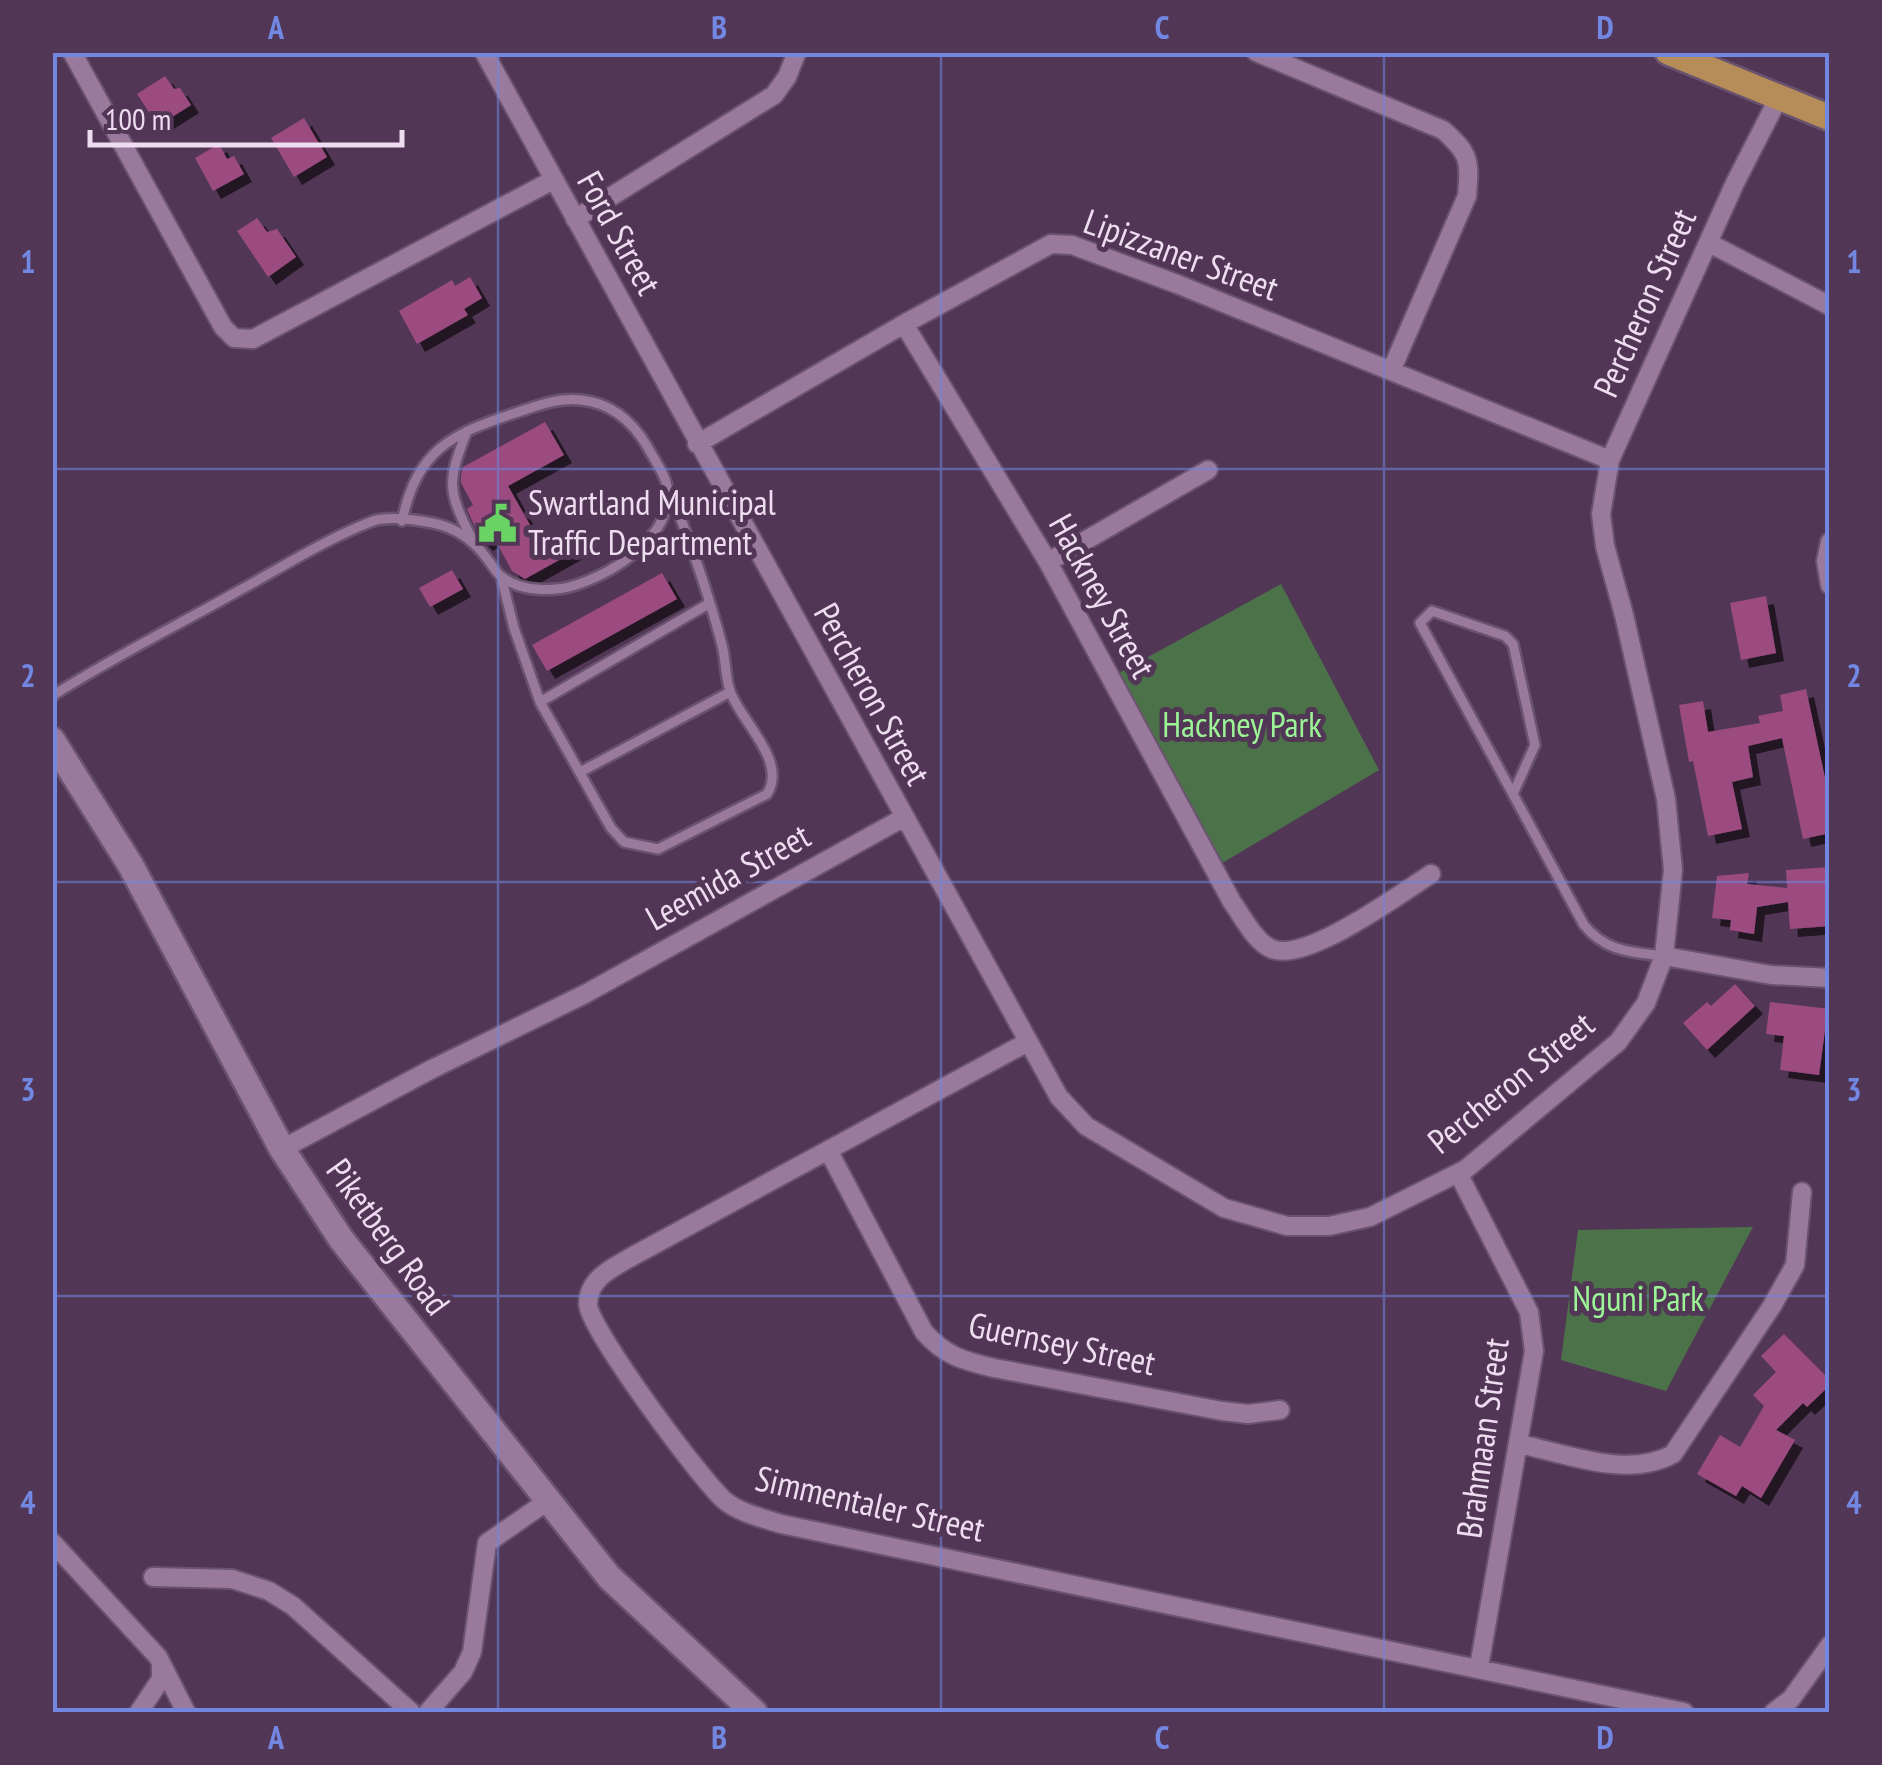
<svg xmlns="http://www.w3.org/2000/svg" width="1882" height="1765" font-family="'PT Sans Narrow',sans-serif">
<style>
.green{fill:#4c7249}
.building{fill:#9b4c7f;filter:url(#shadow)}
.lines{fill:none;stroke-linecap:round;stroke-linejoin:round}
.lane-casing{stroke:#6a536e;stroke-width:14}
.street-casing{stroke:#6a536e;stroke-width:22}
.secondary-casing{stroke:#6a536e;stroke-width:30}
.primary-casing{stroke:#6a536e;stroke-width:30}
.lane{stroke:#997a9d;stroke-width:9}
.street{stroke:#997a9d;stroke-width:18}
.secondary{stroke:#997a9d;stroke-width:25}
.primary{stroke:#b68d59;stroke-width:25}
.grid{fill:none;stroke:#7187e2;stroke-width:2.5;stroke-opacity:0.55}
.labels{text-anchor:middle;stroke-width:10;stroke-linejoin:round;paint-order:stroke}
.street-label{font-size:35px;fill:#eeddf0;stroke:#523656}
.poi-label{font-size:35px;fill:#eeddf0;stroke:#523656;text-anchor:start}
.park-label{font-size:35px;fill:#9bf495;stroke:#523656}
.neatline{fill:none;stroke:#7187e2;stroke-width:4}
.grid-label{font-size:32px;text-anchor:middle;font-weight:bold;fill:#7187e2}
</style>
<defs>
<filter id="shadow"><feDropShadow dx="8" dy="8" stdDeviation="0" flood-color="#0009"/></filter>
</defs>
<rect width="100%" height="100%" fill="#523656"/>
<!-- green -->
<path class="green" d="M1281 584 1379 770 1207 872 1106 680Z
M1753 1227 1666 1391 1561 1360 1578 1230Z"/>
<!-- building -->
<path class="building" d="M165 76 174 89 180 88 191 105 158 126 137 94Z
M304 118 327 157 294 177 271 138Z
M219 144 227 159 234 156 244 174 213 191 195 158Z
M257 218 267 232 277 229 296 257 268 277 237 231Z
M470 277 482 298 464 309 468 315 417 344 399 311 452 280 455 286Z
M545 422 564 455 508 486 543 548 568 534 577 550 525 579 512 571 494 538 485 543 480 538 467 509 473 505 461 483V476L463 467Z
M452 570 463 589 430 607 419 588Z
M662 573 677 599 547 671 532 645Z
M1766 596 1776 653 1741 660 1730 603Z
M1806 689 1825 778 1830 777V833L1803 839 1782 738 1748 746 1753 777 1732 782 1742 829 1708 836 1693 761 1689 762 1679 705 1703 701 1708 732 1760 723 1758 716 1783 711 1780 695Z
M1830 867V926L1790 929 1788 902 1757 907 1754 934 1730 930 1731 920 1712 918 1717 876 1749 873 1747 884 1787 888 1786 870Z
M1735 984 1755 1006 1707 1050 1683 1023 1707 1002 1711 1006Z
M1770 1002 1830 1009V1031L1825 1030 1819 1075 1780 1070 1784 1036 1766 1034Z
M1784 1334 1830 1380V1385L1807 1407 1803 1403 1776 1430 1795 1440 1761 1498 1742 1486 1736 1496 1697 1474 1720 1435 1740 1447 1764 1406 1753 1395 1776 1372 1761 1356Z"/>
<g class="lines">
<defs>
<path id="lane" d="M467 431C447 482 447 490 472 539
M501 576 514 628 540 702 611 828 624 842 658 849 767 794C788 761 741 722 730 691 725 676 726 660 722 645 708 592 690 541 670 491
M52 696C110 659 172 628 231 595 276 571 325 539 373 521 388 516 417 520 433 523 457 528 474 540 488 560 493 566 496 573 502 577 521 592 555 592 576 585 615 572 675 535 667 486 665 473 653 458 647 446 632 421 611 403 581 400 558 397 537 406 515 413 451 434 417 450 402 521
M540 702 710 603
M582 771 730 692
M1513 794 1535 745 1513 644 1505 636 1432 611 1420 623 1584 925C1606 952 1631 952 1663 956"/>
<path id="street" d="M72 52 223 327 234 338 253 339 553 180
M484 52 1059 1097 1086 1126 1224 1208 1287 1226H1329L1370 1217 1466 1169 1618 1042 1646 1003 1664 956 1673 870 1666 799 1624 615 1605 546 1601 514 1610 460 1735 183 1779 97
M1256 52 1443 130C1470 154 1470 160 1467 196L1391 371
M575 219 774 95 787 77 797 52
M1709 243 1830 306
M904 324 1048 562 1232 902C1243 917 1255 942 1272 949 1306 963 1400 894 1431 874
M697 444 904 324 1051 244 1072 245 1177 284 1610 460
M1830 542 1826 561 1830 585
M1048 562 1208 470
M1664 956 1771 975 1830 978
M1026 1043 633 1256C614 1267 588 1278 588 1304 589 1329 701 1480 724 1500 739 1513 763 1518 781 1524L1684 1712
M282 1149 432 1069 585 994 903 818
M828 1150 924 1332C945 1356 964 1361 994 1368L1222 1411 1248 1414 1280 1410
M1458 1173 1529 1312 1534 1351 1479 1667
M1520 1444C1567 1454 1628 1479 1673 1454L1772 1306 1795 1265 1802 1192
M52 1542 158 1657 186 1712
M153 1577 232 1579 269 1591 293 1606 411 1712
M139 1712 161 1679V1665
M428 1712 463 1672 472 1652 487 1543 549 1500
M1774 1712 1791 1699 1830 1645"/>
<path id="secondary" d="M52 740 131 866 282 1149 341 1239 609 1577 754 1712"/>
<path id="primary" d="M1668 52 1830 118"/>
</defs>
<!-- lane casing -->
<use href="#lane" class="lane-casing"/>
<!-- street casing -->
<use href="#street" class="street-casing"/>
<!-- secondary casing -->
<use href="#secondary" class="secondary-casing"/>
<!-- primary casing -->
<use href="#primary" class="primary-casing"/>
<!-- lane -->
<use href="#lane" class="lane"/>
<!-- street -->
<use href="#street" class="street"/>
<!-- secondary -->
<use href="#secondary" class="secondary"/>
<!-- primary -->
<use href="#primary" class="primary"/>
</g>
<!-- grid -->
<path class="grid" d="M498 52V1712M941 52V1712M1384 52V1712M52 469H1830M52 882H1830M52 1296H1830"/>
<!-- icons -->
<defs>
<symbol id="civic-bare" viewBox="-9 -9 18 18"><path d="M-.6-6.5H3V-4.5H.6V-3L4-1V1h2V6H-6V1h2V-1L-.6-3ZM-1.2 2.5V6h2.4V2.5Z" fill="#69d364" stroke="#523656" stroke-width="2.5" paint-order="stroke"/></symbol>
</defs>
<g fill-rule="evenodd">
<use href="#civic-bare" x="470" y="496" width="55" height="55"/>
</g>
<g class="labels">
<!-- street labels -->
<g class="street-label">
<text transform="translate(619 233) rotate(61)" y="12">Ford Street</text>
<text transform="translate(1181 255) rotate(20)" y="12">Lipizzaner Street</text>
<text transform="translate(1645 303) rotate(-66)" y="12">Percheron Street</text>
<text transform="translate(1102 596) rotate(61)" y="12">Hackney Street</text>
<text transform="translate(872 694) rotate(61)" y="12">Percheron Street</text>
<text transform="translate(728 877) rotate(-29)" y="12">Leemida Street</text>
<text transform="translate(1511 1083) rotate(-39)" y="12">Percheron Street</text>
<text transform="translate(388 1237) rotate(54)" y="12">Piketberg Road</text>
<text transform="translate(1062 1344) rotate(12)" y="12">Guernsey Street</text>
<text transform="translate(1483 1438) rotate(-82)" y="12">Brahmaan Street</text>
<text transform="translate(870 1504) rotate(13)" y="12">Simmentaler Street</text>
</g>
<!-- poi labels -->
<g class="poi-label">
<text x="528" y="515">Swartland Municipal<tspan x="528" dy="40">Traffic Department</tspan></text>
</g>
<!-- park labels -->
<g class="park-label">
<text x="1242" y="737">Hackney Park</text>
<text x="1638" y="1311">Nguni Park</text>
</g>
</g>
<!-- border -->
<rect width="1882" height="1765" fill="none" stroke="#523656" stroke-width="110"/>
<!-- scale -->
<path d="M90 130v15h312v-15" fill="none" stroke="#eeddf0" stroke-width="5"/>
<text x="105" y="130" font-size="30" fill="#eeddf0" stroke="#523656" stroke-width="8" paint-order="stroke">100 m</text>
<rect x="55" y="55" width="1772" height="1655" class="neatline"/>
<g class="grid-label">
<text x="276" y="39">A</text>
<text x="719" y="39">B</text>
<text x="1162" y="39">C</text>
<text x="1605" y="39">D</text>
<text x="28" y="273">1</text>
<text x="1854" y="273">1</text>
<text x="28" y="687">2</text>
<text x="1854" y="687">2</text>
<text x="28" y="1101">3</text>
<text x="1854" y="1101">3</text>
<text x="28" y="1514">4</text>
<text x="1854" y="1514">4</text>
<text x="276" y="1749">A</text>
<text x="719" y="1749">B</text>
<text x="1162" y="1749">C</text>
<text x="1605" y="1749">D</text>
</g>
</svg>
